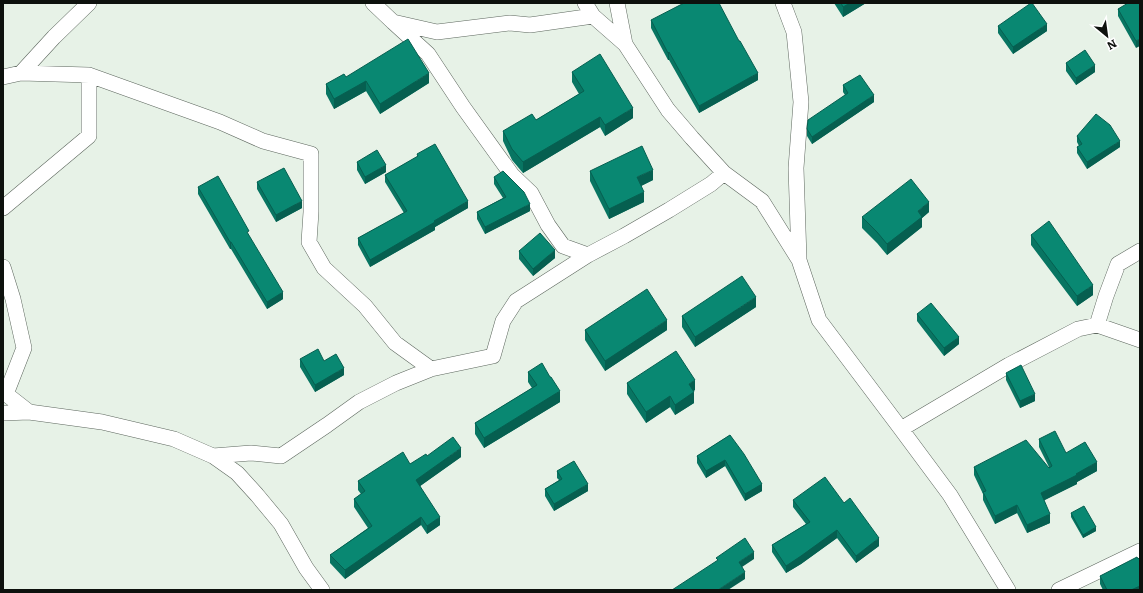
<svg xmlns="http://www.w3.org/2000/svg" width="1143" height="593" font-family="Literata,serif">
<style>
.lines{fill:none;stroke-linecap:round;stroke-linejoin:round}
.street-casing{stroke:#5d675e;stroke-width:16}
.street{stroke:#fff;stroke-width:15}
.wall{fill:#087562}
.shaded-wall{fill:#065f50}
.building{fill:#098872;stroke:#065f50}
</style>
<rect width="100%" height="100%" fill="#e7f2e7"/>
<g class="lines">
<defs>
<path id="street" d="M373 3 393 22 437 32 510 23 530 25 593 16
M585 3 593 16 625 44 668 110 692 138 724 173 762 201 799 260 819 320 901 429 950 495 1008 590
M617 3 625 44
M783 3 794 32 801 102 796 168 799 259
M393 22 428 54 463 107 512 175 531 193 548 225 563 246 588 255
M21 73 89 75 220 122 263 141 311 154V212L309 242 324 268 365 306 395 343 431 369
M3 77 21 73 54 37 89 3
M3 208 89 136V75
M3 267 13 299 24 348 6 394 29 412
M1097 325 1140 340
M3 413 29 412 102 422 174 439 213 456 237 473 257 495 281 524 306 568 322 590
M901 429 1009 365 1078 329 1097 325 1106 296 1118 264 1140 251
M213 456 251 453 281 456 327 425 359 402 396 383 431 369 493 356 503 321 516 301 588 255 624 236 669 210 711 184 724 173
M1059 590 1140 551"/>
</defs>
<!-- street casing -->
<use href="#street" class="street-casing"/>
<!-- street -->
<use href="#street" class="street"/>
</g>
<!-- wall -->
<path class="wall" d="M834 3H866L843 17Z
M1140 3 1136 48 1118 16V9Z
M651 20 758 80 699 113 669 60H668L651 28Z
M998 26 1047 31 1013 54 998 33Z
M1066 63 1095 72 1076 85 1066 71Z
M572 72 633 118 605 136 600 127 523 173 512 160 503 141V131L536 120 579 94 572 82Z
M346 77 429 83 380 114 366 91 334 109 326 94V84Z
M843 85 874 102 812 144 807 136V129L845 95 843 92Z
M1077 136 1120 147 1087 169 1077 153V147L1079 146 1077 142Z
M417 154 468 208 435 227V230L370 267 358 245V238L404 213 385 182V175L417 157Z
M357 162 386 172 365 184 357 170Z
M590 171 653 180 641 186 644 202 609 219 590 181Z
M494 177 530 211 485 234 477 219V212L503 198 494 184Z
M257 182 302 208 276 222 257 189Z
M198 187 249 236 283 299 267 309 231 249H230L198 194Z
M929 212 922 218V227L887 255 877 243 862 228V217Z
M1031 235 1093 295 1077 306 1031 245Z
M519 251 555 258 533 276 519 259Z
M756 307 695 347 682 327V316Z
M917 314 959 344 944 356 917 321Z
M585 330H667L605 371 585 340Z
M300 359 344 375 315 392 300 367Z
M528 372 550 377 560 402 484 448 475 434V423L532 388 528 382Z
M1006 373 1035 401 1020 408 1006 380Z
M627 383 695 390 693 391 694 403 675 415 670 407 646 423 627 394Z
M730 435 762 491 745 501 725 466 706 478 697 463V456Z
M1039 439 1066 453 1097 471 1077 482V484L1044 500 1050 523 1027 533 1017 513 995 524 983 500V494L974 475V467H1049L1039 447Z
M427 456 461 457 420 486 440 525 427 534 421 525 345 579 330 563V555L368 528 354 507V499L361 494 358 490V481L410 464Z
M557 471 588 491 554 511 545 496V489L559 480 557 478Z
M793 500 844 503 879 546 856 563 837 538 801 564 786 573 772 552V545L806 524 793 507Z
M1071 513 1096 531 1083 538 1071 517Z
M1138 559 1140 590H1103L1100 584V576Z"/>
<!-- shaded-wall -->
<path class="shaded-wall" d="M850 3H866L843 17V7Z
M1047 24V31L1013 54V47Z
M1140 39V46L1136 48V41Z
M669 52V60H668V53Z
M1095 65V72L1076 85V78Z
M429 73V83L380 114V104Z
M758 73V80L699 113V106Z
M366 81V91L334 109V99Z
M874 95V102L812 144V137Z
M633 108V118L605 136V125Z
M600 117V127L523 173V162Z
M1120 141V147L1087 169V162Z
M386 165V172L365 184V177Z
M653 170V180L637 188V177Z
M644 192V202L609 219V209Z
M302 201V208L276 222V215Z
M468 201V208L435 227V230L370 267V260L434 221Z
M929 202V212L922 218V227L887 255V244L918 211Z
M530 204V211L485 234V227Z
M230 242H231V249H230Z
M555 250V258L533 276V269Z
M1093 285V295L1077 306V296Z
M283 292V299L267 309V302Z
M756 297V307L695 347V337Z
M667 320V330L605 371V361Z
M959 337V344L944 356V348Z
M344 368V375L315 392V385Z
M695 380V390L689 394V384Z
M560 391V402L484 448V438Z
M694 392V403L675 415V405Z
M1035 394V401L1020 408V401Z
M670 396V407L646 423V412Z
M461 448V457L416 489V480Z
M725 460V466L706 478V471Z
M1097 462V471L1077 482V484L1041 502V493Z
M588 484V491L554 511V504Z
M762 484V491L745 501V494Z
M1017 505V513L995 524V516Z
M1050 514V523L1027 533V525Z
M421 517V525L345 579V570Z
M440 517V525L427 534V526Z
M1096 527V531L1083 538V535Z
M837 530V538L801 564 786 573V566Z
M879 538V546L856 563V556Z
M754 552V559L739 569V562Z
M745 572V579L728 590H718Z
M1140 586V590H1131Z"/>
<!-- building -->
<path class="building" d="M684 3H719L739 41H740L758 73 699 106 669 52 668 53 651 20Z
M841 3H850L843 7Z
M1031 3H1032L1047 24 1013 47 998 26Z
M1128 3H1140V39L1136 41 1118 9Z
M408 39 429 73 380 104 366 81 334 99 326 84 344 74 346 77Z
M1085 50 1095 65 1076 78 1066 63Z
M600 54 633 108 605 125 600 117 523 162 512 149 503 131 532 114 536 120 584 91 572 72Z
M860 75 874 95 812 137 807 129 808 120 848 93 843 85Z
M1096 114 1110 125 1120 141 1087 162 1077 147 1082 144 1077 136Z
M435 144 468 201 434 221 435 222 370 260 358 238 407 211 385 175 418 156 417 154Z
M642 146 653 170 637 177 644 192 609 209 590 171Z
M377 150 386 165 365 177 357 162Z
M284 168 302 201 276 215 257 182Z
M503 171 524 192 530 204 485 227 477 212 506 197 494 177Z
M218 176 249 231 247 232 283 292 267 302 231 242H230L198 187Z
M911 179 929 202 918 211 922 217 887 244 877 232 862 217Z
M1049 221 1093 285 1077 296 1031 235Z
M540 233 555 250 533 269 519 251Z
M742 276 756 297 695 337 682 316Z
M647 289 667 320 605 361 585 330Z
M931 303 959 337 944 348 917 314Z
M318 349 324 361 336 354 344 368 315 385 300 359Z
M676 351 695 380 689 384 694 392 675 405 670 396 646 412 627 383Z
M542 363 550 377H551L560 391 484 438 475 423 537 385 528 372Z
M1021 365 1035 394 1020 401 1006 373Z
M1055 431 1066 453 1085 442 1097 462 1076 474 1077 475 1041 493 1050 514 1027 525 1017 505 995 516 983 492 986 491 974 467 1026 440 1049 468 1052 466 1039 439Z
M730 435 744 454 762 484 745 494 725 460 706 471 697 456Z
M453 437 461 448 416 480 440 517 427 526 421 517 345 570 330 555 372 526 354 499 365 491 358 481 403 452 410 464 426 454 427 456Z
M574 461 588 484 554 504 545 489 562 479 557 471Z
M825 477 844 503 850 498 879 538 856 556 837 530 801 556 786 566 772 545 810 522 793 500Z
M1084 506 1096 527 1083 535 1071 513Z
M745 538 754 552 739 562 745 572 718 590H672L718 560 716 558Z
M1137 557 1138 559 1140 557V586L1131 590H1107L1100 576Z"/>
<!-- border -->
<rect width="1143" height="593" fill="none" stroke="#0d110d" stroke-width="8"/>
<!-- north arrow -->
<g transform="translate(1107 36) rotate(151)" stroke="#ffffff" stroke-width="3" paint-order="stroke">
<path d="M0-3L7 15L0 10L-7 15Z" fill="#0d110d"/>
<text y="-6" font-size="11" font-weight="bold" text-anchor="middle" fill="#0d110d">N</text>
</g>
</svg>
